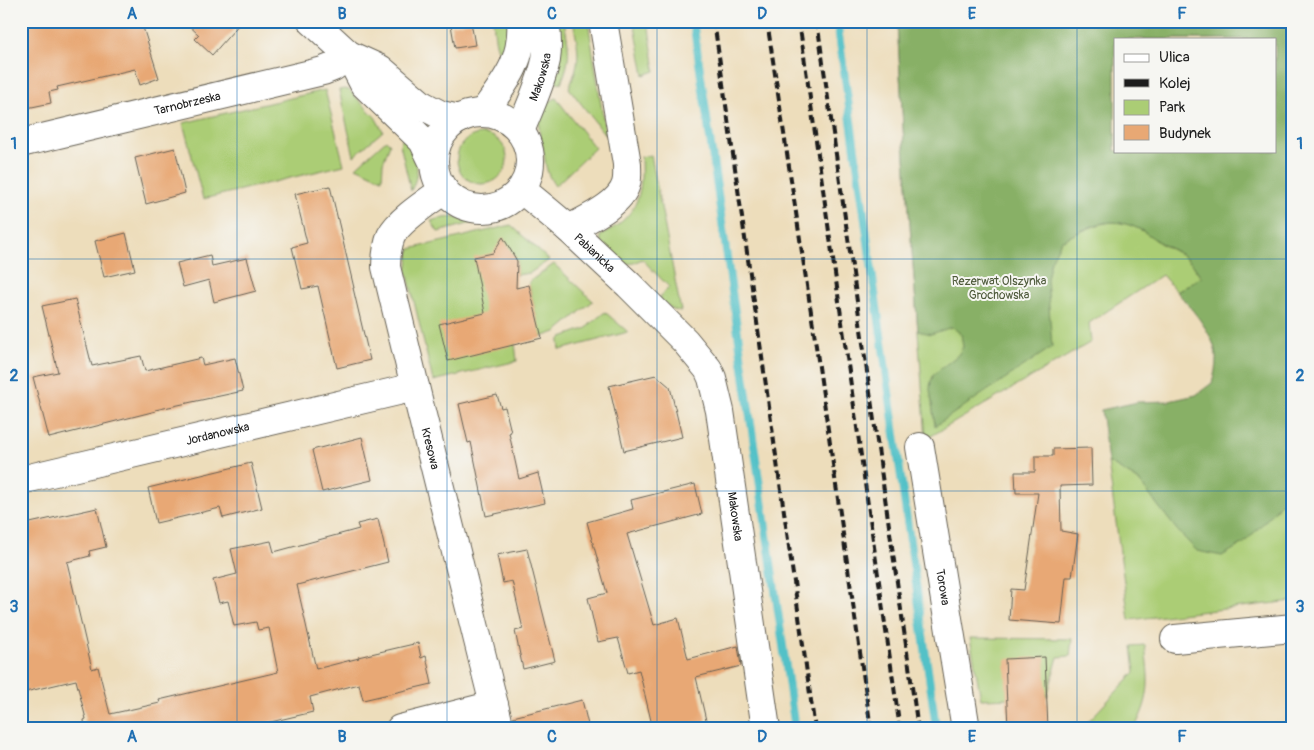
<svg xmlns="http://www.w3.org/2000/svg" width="1314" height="750" font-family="Pangolin,sans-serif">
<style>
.green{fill:#abcd75;stroke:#647448}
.forest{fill:#88b066;stroke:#526641;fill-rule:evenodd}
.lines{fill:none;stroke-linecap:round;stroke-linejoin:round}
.stream{stroke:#53c1c7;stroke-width:8}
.building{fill:#e8a874}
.minor-casing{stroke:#656054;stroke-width:30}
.minor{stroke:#fff;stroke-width:28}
.rail{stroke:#1c1c1c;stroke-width:4;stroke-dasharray:8 4;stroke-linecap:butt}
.grid{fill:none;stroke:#1f6fb2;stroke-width:1;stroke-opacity:0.55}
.labels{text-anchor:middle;stroke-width:4;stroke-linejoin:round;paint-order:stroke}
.street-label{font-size:12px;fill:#1c1c1c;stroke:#f6f6f2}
.park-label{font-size:12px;fill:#4e5a3b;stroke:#f6f6f2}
.neatline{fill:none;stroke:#1f6fb2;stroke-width:2}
.grid-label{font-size:16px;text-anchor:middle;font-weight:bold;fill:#1f6fb2}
</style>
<rect width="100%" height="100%" fill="#f6f6f2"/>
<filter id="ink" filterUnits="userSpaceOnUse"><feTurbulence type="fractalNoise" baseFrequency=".02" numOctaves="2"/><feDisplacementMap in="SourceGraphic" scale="10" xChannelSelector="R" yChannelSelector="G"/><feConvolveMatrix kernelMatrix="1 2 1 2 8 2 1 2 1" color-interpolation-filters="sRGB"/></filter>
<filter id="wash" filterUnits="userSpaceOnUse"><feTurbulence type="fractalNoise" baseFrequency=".0096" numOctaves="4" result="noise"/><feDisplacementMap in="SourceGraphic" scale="20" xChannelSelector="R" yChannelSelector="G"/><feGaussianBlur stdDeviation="1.12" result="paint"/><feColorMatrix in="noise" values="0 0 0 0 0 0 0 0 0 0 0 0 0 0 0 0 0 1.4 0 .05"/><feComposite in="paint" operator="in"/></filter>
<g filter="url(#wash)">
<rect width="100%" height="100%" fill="#edddbb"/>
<!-- green -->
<path class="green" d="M493 21H511V28L503 57C494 49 495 33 493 21Z
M558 21H564C569 48 572 57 561 83L552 80Z
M573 21H588L606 136 569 88C581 60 579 51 573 21Z
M634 21H648L655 71 644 75Z
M897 21H1293L1275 39H1115L1078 233C1108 219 1122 217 1151 236 1155 239 1159 243 1163 245 1184 256 1188 257 1201 277L1177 292 1162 275 1089 323 1091 342 926 439 904 144Z
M345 89 349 90 375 117 383 131 354 156 339 90Z
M325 90 344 165 203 199 183 123Z
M556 98 595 148 555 186C545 172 546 164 543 148 541 139 538 130 539 120 539 114 542 107 543 101L549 102Z
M457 159a25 25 0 1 1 50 0a25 25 0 1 1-50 0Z
M405 135C415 157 423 166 411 191L400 144Z
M386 140 390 144 383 163 382 179 356 167Z
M651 155 681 311 673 310 659 298 669 287 642 259 634 263 627 264 622 262 601 242 600 236C637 216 643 198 641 157Z
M452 217 476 222 438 232 431 221 437 219Z
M511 225 549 260 530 273 516 275 517 261 503 238 517 361 433 381 407 272 410 249Z
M554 264 593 301 556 332 541 337 529 285 530 281Z
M605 312 628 332 560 350 559 341 562 337 587 328 590 324Z
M1108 462 1138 480 1157 503 1273 513 1293 489V601L1129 620Z
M970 638 1072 639 1070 656 1058 657 1047 697 981 699Z
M1145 645C1149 680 1152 696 1134 729H1081L1135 672 1132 646Z"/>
<!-- forest -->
<path class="forest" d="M897 21H1293V489L1273 513 1244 543 1222 556 1197 551 1177 530 1138 480 1108 462 1101 410 1138 402 1169 401 1196 395 1212 383C1214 376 1216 368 1216 360 1218 338 1191 308 1177 292L1201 277C1190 258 1183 255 1164 245 1156 241 1149 234 1141 230 1108 213 1090 227 1061 241L1051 261 1047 279 1052 347 935 426 930 389 931 381 934 374 958 355 963 347 961 334 952 327 931 334 918 331 904 144ZM1115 39H1275V151H1115Z"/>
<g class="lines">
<!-- stream -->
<path class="stream" d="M693 21 795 729
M837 21 936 727"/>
</g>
<g id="blocks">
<!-- building -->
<path class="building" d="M45 21H141L159 78 140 85 135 69 57 87 58 90 49 92 51 103 27 108 21 82V27Z
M184 21H242L212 55 195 39 199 35Z
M471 22 475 45 455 48 451 25Z
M175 148 185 193 146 204 135 158Z
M330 186 354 288H353L370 360 337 368 318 286 302 289 292 247 307 243 295 194Z
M126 233 135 270 104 277 95 241Z
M503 237 517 261 516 288 529 285 542 338 448 361 439 324 485 313 474 257 493 253Z
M210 255 212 266 247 258 256 291 214 302 209 280 183 287 177 263Z
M75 299 92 366 141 356 145 371 201 358 203 365 235 358 243 391 155 410 156 411 49 438 33 377 58 372 42 306Z
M656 375 670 387 682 437 624 451 609 386Z
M497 395 501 408 505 407 511 432 509 433 519 479 538 473 545 503 486 516 471 442 468 443 459 404Z
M362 437 372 480 322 492 312 450Z
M1091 448 1092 485 1060 486 1061 531 1078 534 1072 577H1066L1061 624 1009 620 1011 589 1024 590 1038 493H1016L1015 472H1035V456H1053V449Z
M251 463 262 508 223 518 220 508 156 523 148 488Z
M695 484 702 514 627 534 654 625 678 618 688 659 738 646 741 666 696 677 708 729H653L639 670 628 673 618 638 598 642 588 598 607 593 587 522 633 509 631 500Z
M97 508 106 547 89 551 90 556 67 562 92 669 98 667 110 714 160 703 159 700 278 672 269 628 258 630 256 622 234 626 228 601 219 603 213 580 237 574 231 549 271 541 274 552 359 529 357 524 378 519 388 562 297 585 316 669 359 658 358 657 418 643 421 658 426 656 432 684 363 700 359 684 310 697 313 712 241 729H85L84 720 86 719 76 680 21 693V525Z
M527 549 555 661 523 669 515 631 523 629 512 581 503 583 497 555Z
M1045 657 1048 729H1008L1005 659Z
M582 700 589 729H515L513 717Z"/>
</g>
</g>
<g filter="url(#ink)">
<use href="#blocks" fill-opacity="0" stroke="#656054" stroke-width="1"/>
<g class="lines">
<defs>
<g id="minor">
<path d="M312 21 349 55 380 69 422 105 441 115 459 119"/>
<path d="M349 55 364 84 423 141 434 164"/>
<path d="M483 113C505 82 524 61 521 21"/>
<circle cx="482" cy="161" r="48"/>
<path id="s1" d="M520 131C529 109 541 84 546 60 548 47 547 34 545 21"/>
<path id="s2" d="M21 143 323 71 333 67 349 55"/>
<path id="s3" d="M444 190C429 201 399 220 391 236 387 247 386 256 386 267L417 395 500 729"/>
<path id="s4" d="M522 190 544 208 569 229 629 285 685 341 708 369 712 378 720 411 766 729"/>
<path d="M569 229C587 219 620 205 626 184 628 177 627 171 627 164L603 21"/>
<path id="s5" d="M920 447 966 729"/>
<path id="s6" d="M21 480 415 387"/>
<path d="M1175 639 1293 628"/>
<path d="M400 729 494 705"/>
</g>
</defs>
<!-- minor casing -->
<use href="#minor" class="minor-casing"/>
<!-- minor -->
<use href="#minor" class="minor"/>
<!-- rail -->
<path class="rail" d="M714 21 815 729
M767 21 813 325 871 729
M799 21 900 729
M817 21 918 729"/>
</g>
</g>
<!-- grid -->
<path class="grid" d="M237 21V729M447 21V729M657 21V729M867 21V729M1077 21V729M21 259H1293M21 491H1293"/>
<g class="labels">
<!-- street labels -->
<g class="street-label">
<text dy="4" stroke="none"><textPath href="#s1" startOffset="58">Makowska</textPath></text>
<text dy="4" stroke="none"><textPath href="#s2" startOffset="171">Tarnobrzeska</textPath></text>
<text dy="4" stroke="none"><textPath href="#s4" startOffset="96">Pabianicka</textPath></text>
<text dy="4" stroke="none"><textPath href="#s6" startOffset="202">Jordanowska</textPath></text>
<text dy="4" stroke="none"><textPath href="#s3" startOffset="289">Kresowa</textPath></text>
<text dy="4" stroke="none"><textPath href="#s4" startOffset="409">Makowska</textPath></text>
<text dy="4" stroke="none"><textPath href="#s5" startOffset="142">Torowa</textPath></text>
</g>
<!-- park labels -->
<g class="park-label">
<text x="999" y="285">Rezerwat Olszynka<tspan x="999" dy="14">Grochowska</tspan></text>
</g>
</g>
<!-- margin -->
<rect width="1314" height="750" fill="none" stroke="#f6f6f2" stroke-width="55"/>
<!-- legend -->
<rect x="1114" y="38" width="162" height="115" fill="#f6f6f2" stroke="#9f9f9c"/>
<rect x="1124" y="54" width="25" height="8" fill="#ffffff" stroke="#9f9f9c"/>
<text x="1159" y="62" font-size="15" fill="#1c1c1c">Ulica</text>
<rect x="1124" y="79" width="25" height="8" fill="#1c1c1c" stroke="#9f9f9c"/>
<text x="1159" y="88" font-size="15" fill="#1c1c1c">Kolej</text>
<rect x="1124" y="100" width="25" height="15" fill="#abcd75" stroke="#9f9f9c"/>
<text x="1159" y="112" font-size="15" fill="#1c1c1c">Park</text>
<rect x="1124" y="125" width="25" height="15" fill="#e8a874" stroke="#9f9f9c"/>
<text x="1159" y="138" font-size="15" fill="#1c1c1c">Budynek</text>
<rect x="28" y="28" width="1258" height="694" class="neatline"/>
<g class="grid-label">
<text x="132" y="19">A</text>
<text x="342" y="19">B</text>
<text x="552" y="19">C</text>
<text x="762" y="19">D</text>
<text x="972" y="19">E</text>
<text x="1182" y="19">F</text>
<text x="14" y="149">1</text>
<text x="1300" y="149">1</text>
<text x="14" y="381">2</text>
<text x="1300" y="381">2</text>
<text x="14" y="612">3</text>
<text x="1300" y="612">3</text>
<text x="132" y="742">A</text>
<text x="342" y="742">B</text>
<text x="552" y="742">C</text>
<text x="762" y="742">D</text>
<text x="972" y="742">E</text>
<text x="1182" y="742">F</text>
</g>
</svg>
